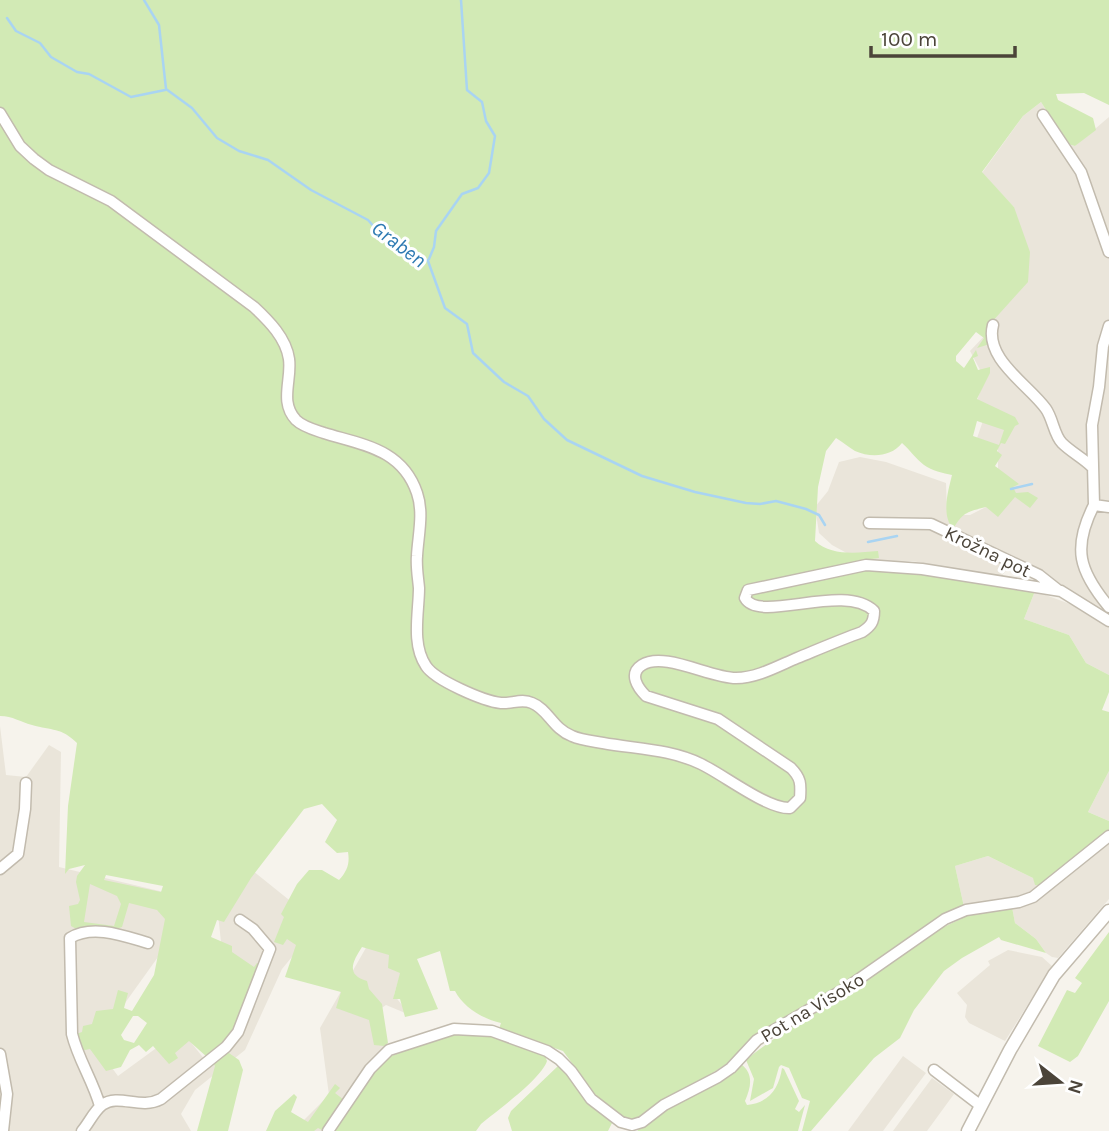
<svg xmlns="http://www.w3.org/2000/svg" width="1109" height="1131" font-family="Karla,sans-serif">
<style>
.residential{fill:#eae5da}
.green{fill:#d2eab5;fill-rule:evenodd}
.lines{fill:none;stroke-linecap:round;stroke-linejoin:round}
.stream{stroke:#a9d4f2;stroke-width:2.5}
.minor-casing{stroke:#c2bbae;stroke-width:13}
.tertiary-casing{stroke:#c2bbae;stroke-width:15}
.minor{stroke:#fff;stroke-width:10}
.tertiary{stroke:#fff;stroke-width:12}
.labels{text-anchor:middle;stroke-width:6;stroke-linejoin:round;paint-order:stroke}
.street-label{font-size:19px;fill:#4b4439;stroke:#fff}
.water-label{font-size:21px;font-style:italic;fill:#2e7ab2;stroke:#fff}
</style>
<rect width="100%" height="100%" fill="#f6f3ec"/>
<!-- residential -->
<path class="residential" d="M1041 102 1068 144 1075 146 1109 117V618L1021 560 1011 564 1001 577 912 561 867 564 832 545 819 533 815 507 828 491 839 462 860 457 886 462 946 483 947 515H970L988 506 998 493V448L975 444 987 409 976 403 985 379 970 351 988 332 1014 207 982 173 1023 116Z
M1035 591 1086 610 1109 625V675L1086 663 1069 635 1024 619Z
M0 726 6 775 26 777 49 745 61 752 59 867 176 895 163 950 95 1045 118 1076 181 1030 205 1060 231 1035 218 914 253 871 319 924 282 969 245 1050 195 1090 181 1114 191 1131H0Z
M1109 771V821L1088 812Z
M1109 840V899L1058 958 1052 957 1046 953 1036 939 1015 923 1012 907Z
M988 856 1033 878 1043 886 1029 895 964 907 955 866Z
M375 932 407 951 394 995 410 1015 386 1005 377 1011 389 1050 328 1131H293L329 1095 320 1028Z
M1008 950 1042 957 1052 966 1005 1041 969 1023 965 1017 967 1005 957 993 990 965 988 961Z
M903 1056 926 1073 883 1131H848Z
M932 1078 954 1094 927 1131H893Z"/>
<!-- green -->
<path class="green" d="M0 0H1109V105L1084 93 1056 94 1058 100 1093 118 1096 130 1075 146 1068 144 1041 102 1023 116 982 172 1014 207 1030 252 1028 282 991 323 993 343 977 348 984 338 976 332 956 356V361L964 368 976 350 978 356 973 358 978 370 990 367V373L977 399 1015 417 1019 424 1015 426 1005 444 1001 443 997 451 1002 455 995 466 1019 484 1013 487 1016 493 1028 492 1038 498 1030 508 1015 497 998 517 986 507C967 512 963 512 953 529 941 514 948 492 952 475 943 473 932 471 924 465 916 459 910 450 902 443 891 457 871 458 855 451 848 447 843 442 836 438L826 451 818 487 815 541C831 556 856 553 878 551L879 558 864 560 875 565 1035 591 1024 619 1069 635 1086 663 1109 675V692L1102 710 1109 712V771L1088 812 1109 821V832L1043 886 1035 885 1033 878 988 856 955 866 964 907C932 915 902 946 874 965 798 1016 723 1068 645 1116L631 1122 603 1105 563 1051 499 1029 501 1023C483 1019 463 1007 455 991H450L440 951 417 959 438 1009 405 1017 400 999H393L400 973 388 968 389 955 362 947C353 961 345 975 367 981L369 989 382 1004 388 1043 384 1046 374 1045 369 1020 336 1008 341 992 285 977 296 945 287 939 283 945 274 942 284 917 281 914 297 884 309 870H322L339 880C347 871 350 864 348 852L337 853 325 842 337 820 322 804 304 809 251 878 224 922 217 920 211 937 232 946V952L254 967 257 963 261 965 233 1035 207 1057 189 1041 175 1053 178 1058 169 1064 153 1046 146 1052 139 1045 130 1050 121 1067 106 1071 90 1049 80 1051 76 1034 82 1032 83 1026 92 1024 96 1011 113 1009 118 990 128 993 124 1008 132 1011 154 975 165 919 157 910 129 903 122 927C105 933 97 925 78 930L71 926 69 906 78 904 80 900 76 882 77 876 85 865 69 869 65 874 68 806 77 743C61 727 52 731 32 725 20 722 13 716 0 716ZM977 421 1004 430 999 445 973 436ZM106 875 163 886 161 892 104 880ZM90 884 117 896 121 904 114 926 84 922ZM133 1016H138L147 1023 134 1043 124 1040 121 1035Z
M1012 907 1015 923 1036 939 1046 953 1001 940 999 937 962 958 944 971 914 1010 900 1038 874 1058 811 1131H802L810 1101 802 1098 789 1068 781 1065 779 1067 773 1088 750 1101 754 1079 746 1060C780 1032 819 1011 855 987 889 964 923 935 961 919V914Z
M1109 932V1001L1078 1056 1070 1062 1038 1046 1067 990 1075 993 1082 983 1075 978Z
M449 1033 494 1034 544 1054 547 1061C541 1079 498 1110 481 1124L476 1131H332L368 1078 389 1057Z
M226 1051 239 1060 243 1070 228 1131H197L215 1066 212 1061Z
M741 1064C754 1074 751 1087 745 1101L747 1105C769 1103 779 1088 782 1068L784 1069 799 1101 795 1109 799 1112 805 1105 798 1131H637L665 1107Z
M558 1066 564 1068 613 1121 608 1131H512L508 1118 511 1111Z
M335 1084 340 1088 335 1093 344 1100 324 1131 318 1128 314 1131H266L275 1111 294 1094 297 1097 291 1112 308 1122Z"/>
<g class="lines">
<!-- stream -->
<path class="stream" d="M144 0 159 25 166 89 192 108 217 138 239 151 268 160 311 190 368 220 383 237 428 261 445 308 467 324 473 353 504 382 528 396 544 419 567 440 642 476 695 492 746 503 760 504 776 501 806 509 819 515 825 525
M7 18 16 31 40 43 51 57 77 72 89 74 131 97 165 90
M429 259 434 247 436 231 462 194 478 188 489 173 495 136 486 121 482 102 467 90 461 0
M1011 489 1032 484
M868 542 897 536"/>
<defs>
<path id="minor" d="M0 113 20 146 34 159 49 170 111 201 254 307C269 321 286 338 289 359 292 380 279 402 296 420 303 427 315 430 324 433 363 445 402 449 417 493 424 513 418 536 417 556 416 566 418 577 419 588 419 612 411 644 426 666 435 680 483 701 501 703 511 704 522 698 532 703 548 709 553 729 572 736 581 740 592 741 603 743 636 749 670 749 701 764 724 775 767 809 790 808L800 798C801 784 801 778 791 768L718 719 646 696C638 688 628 674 642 665 664 651 710 678 736 678 757 678 778 666 797 658 819 649 840 640 862 632 871 626 874 622 874 611 844 582 759 624 745 598L748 590 866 565 922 569 1061 591 1109 621
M1043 115 1081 172 1109 252
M993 325C984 359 1029 385 1046 409 1053 419 1054 435 1062 443 1071 452 1083 458 1092 467
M1094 505 1092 425 1099 387 1103 346 1109 326
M1109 507 1094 505C1072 548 1079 571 1109 607
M869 523 931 524 1039 575 1058 590
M0 869 18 854 25 809 26 783
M0 1054 7 1094 3 1131
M934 1070 981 1106
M100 1106C93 1081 78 1059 72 1034L70 938C93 924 124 936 148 943
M82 1131C89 1123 94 1111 102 1105 119 1093 140 1110 161 1099L226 1047 238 1032 270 949 253 929 240 920
M328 1131 370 1069 389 1050 454 1029 492 1031 547 1051 559 1059 571 1071 591 1099 621 1122 632 1125 642 1122 664 1105 718 1077 731 1068 757 1040 846 988 945 919 966 910 1019 902 1033 897 1109 836"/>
<path id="tertiary" d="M968 1131 1010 1050 1054 975 1109 911"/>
</defs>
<!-- minor casing -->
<use href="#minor" class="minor-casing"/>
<!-- tertiary casing -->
<use href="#tertiary" class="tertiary-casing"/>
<!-- minor -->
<use href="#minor" class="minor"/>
<!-- tertiary -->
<use href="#tertiary" class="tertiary"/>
</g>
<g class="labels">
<!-- street labels -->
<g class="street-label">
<text transform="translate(988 551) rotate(26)" y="7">Krožna pot</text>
<text transform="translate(812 1007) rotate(-31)" y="7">Pot na Visoko</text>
</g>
<!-- water labels -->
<g class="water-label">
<text transform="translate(399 244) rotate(37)" y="7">Graben</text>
</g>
</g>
<!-- north arrow -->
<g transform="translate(1060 1082) rotate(107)" stroke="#ffffff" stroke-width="5" paint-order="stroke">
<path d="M0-5L12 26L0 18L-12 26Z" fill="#4b4439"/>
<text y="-10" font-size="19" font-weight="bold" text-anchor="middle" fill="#4b4439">N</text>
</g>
<!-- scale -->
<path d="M871 46v10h144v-10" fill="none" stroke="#4b4439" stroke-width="3.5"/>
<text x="881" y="46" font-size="21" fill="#4b4439" stroke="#ffffff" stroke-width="5" paint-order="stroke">100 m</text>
</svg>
